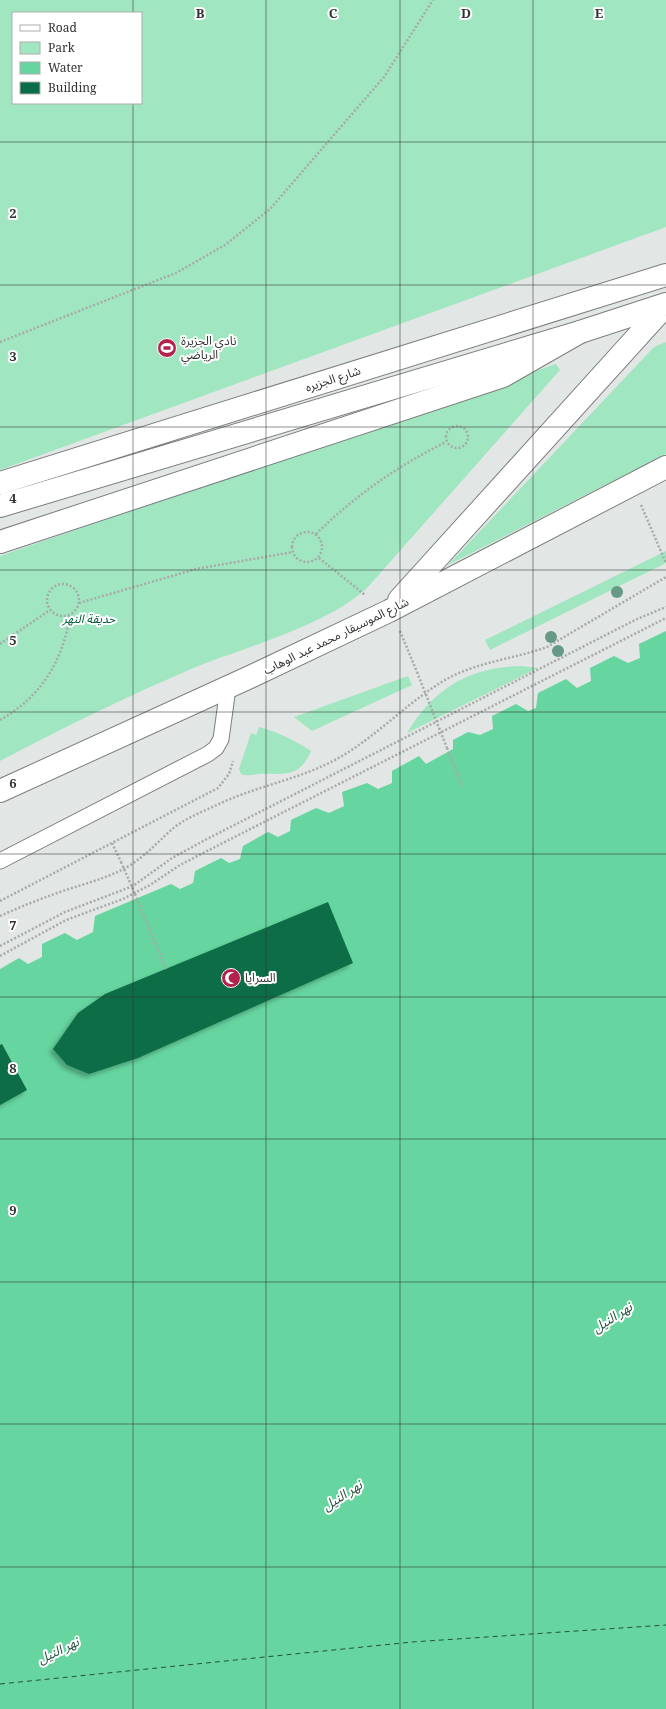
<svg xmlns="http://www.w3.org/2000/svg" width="666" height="1709" font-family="'Noto Serif','Noto Sans Arabic',serif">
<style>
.green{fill:#a0e7c1;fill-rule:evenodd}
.water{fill:#66d59f}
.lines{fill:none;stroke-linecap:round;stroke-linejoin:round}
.ferry{stroke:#25523c;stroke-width:1;stroke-dasharray:5 4;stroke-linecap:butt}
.building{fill:#0a6d47;filter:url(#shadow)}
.service-casing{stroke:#7c7f7d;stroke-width:17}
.tertiary-casing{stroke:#7c7f7d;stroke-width:24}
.motorway-casing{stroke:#7c7f7d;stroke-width:24}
.path{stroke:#a7aaa9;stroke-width:2.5;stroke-dasharray:2 2;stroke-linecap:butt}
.service{stroke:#fff;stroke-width:15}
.tertiary{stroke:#fff;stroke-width:22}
.motorway{stroke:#fff;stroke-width:22}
.path-bridge{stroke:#a7aaa9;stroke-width:2.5;stroke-dasharray:2 2;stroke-linecap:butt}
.tree{fill:#669a86}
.grid{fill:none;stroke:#323333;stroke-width:1;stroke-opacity:0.55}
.labels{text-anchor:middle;stroke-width:4;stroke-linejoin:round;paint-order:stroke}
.poi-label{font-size:12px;fill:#323333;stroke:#fff;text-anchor:start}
.street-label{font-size:12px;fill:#323333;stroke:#fff}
.park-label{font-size:12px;font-style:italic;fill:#005c3a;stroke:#fff}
.water-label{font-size:13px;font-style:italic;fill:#25523c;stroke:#fff}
.grid-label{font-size:13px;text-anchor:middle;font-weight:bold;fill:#323333;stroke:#fff;stroke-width:4;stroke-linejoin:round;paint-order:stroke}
</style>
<defs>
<filter id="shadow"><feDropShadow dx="-3.5" dy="3.5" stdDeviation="2" flood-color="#0004"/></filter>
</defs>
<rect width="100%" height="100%" fill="#e2e6e4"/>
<!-- green -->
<path class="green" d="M0 0H666V227L0 470ZM13 13H141V103H13Z
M666 342V454L448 565 654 347Z
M556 364 560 370 367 588C324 627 245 647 191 669 126 697 62 728 0 761V556Z
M666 551V563L490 650 485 640Z
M522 666 538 668 407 733C434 688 470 667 522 666Z
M408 676 412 685 312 731 294 717Z
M259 727C278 732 294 740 311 751 299 779 284 773 259 774 253 774 247 777 241 774L239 769 251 733 256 735Z"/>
<!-- water -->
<path class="water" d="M666 631V1709H0V969L19 958 28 964 42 957V944L65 933 77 940 93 932 95 916 171 884 180 889 193 883 195 871 221 858 229 863 240 859 243 846 268 832 278 837 290 831 291 820 316 808 329 813 344 806 342 792 367 783 378 789 392 783V771L419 756 426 764 453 749V740L468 732 480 735 493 729 492 716 516 704 528 711 536 708 538 693 566 679 577 688 591 681 590 668 614 656 628 663 640 658 639 644Z"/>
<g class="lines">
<!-- ferry -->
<path class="ferry" d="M0 1684 412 1642 666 1625"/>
</g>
<!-- building -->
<path class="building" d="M328 902 353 963 138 1058 89 1074 67 1065 53 1049 78 1013 105 994Z
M2 1044 27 1090 0 1105V1045Z"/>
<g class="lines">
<defs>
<path id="service" d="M0 861 208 754 216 748 221 739 228 688"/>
<path id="tertiary" d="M0 483 666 275
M0 506 580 332 666 304
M399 600 666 305
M0 791 250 677 389 611 666 467"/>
<path id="motorway" d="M0 542 503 376 580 332"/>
</defs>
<!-- service casing -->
<use href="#service" class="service-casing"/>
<!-- tertiary casing -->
<use href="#tertiary" class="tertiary-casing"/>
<!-- motorway casing -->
<use href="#motorway" class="motorway-casing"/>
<!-- path -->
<path class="path" d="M0 342 176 273 225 245 270 209 384 77 433 0
M446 437a11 11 0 1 1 22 0a11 11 0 1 1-22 0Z
M641 505 666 563
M292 547a15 15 0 1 1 30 0a15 15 0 1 1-30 0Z
M316 534C356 495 396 467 446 442
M319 558 365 595
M47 600a16 16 0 1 1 32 0a16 16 0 1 1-32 0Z
M79 603 196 569 293 552
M400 631 417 672
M0 644 50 610
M0 720C41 697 63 661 70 615
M447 748 462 786
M112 843 121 862
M135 894 166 969
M0 901 218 788 229 774 233 761
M0 916C20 907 40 899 60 892 83 884 106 879 127 867 144 857 156 844 170 831 183 819 202 812 219 804 259 785 303 779 342 756 379 734 408 702 445 680 476 662 514 659 547 647L666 577
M0 946 65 912 133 886 172 858 207 839 637 619 666 607
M0 956 66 920 123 899 150 885 180 865 207 851 666 618"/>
<!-- service -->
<use href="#service" class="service"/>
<!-- tertiary -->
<use href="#tertiary" class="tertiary"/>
<!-- motorway -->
<use href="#motorway" class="motorway"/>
<!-- path-bridge -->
<path class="path-bridge" d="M417 672 447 748
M121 862 135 894"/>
</g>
<!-- trees -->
<g class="tree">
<circle cx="617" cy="592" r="6"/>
<circle cx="551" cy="637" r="6"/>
<circle cx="558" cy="651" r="6"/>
</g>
<!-- grid -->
<path class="grid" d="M133 0V13M266 0V1709M400 0V1709M533 0V1709M133 103V1709M0 142H666M0 285H666M0 427H666M0 570H666M0 712H666M0 854H666M0 997H666M0 1139H666M0 1282H666M0 1424H666M0 1567H666"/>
<!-- icons -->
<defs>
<symbol id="stadium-disc" viewBox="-11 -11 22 22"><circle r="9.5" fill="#b3214c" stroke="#fff"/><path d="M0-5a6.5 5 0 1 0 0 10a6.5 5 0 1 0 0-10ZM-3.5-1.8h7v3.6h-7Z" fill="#fff"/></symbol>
<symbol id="mosque-disc" viewBox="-11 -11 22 22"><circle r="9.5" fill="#b3214c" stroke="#fff"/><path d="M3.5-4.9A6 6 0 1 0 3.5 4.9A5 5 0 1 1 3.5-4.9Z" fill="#fff"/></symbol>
</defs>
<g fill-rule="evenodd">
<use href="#stadium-disc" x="156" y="337" width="22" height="22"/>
<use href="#mosque-disc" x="220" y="967" width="22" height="22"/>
</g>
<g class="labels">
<!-- poi labels -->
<g class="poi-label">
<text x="181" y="345">نادي الجزيرة<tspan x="181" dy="14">الرياضي</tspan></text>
<text x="245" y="982">السرايا</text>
</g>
<!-- street labels -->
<g class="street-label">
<text transform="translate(333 379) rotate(-18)" y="4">شارع الجزيره</text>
<text transform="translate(336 636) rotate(-26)" y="4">شارع الموسيقار محمد عبد الوهاب</text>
</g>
<!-- park labels -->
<g class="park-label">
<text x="89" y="623">حديقة النهر</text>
</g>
<!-- water labels -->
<g class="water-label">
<text transform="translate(612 1317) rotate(-33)" y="5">نهر النيل</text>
<text transform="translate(342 1495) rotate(-33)" y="5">نهر النيل</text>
<text transform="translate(58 1650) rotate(-26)" y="5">نهر النيل</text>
</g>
</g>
<g class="grid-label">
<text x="200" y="18">B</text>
<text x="333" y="18">C</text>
<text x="466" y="18">D</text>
<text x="599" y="18">E</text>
<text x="13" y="218">2</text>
<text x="13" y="361">3</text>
<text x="13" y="503">4</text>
<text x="13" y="645">5</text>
<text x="13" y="788">6</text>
<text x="13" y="930">7</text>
<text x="13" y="1073">8</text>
<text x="13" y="1215">9</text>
</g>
<!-- legend -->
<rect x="12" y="12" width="130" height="92" fill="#ffffff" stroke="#adadad"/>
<rect x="20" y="25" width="20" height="6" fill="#ffffff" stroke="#adadad"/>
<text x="48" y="32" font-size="12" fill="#323333">Road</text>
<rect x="20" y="42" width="20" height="12" fill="#a0e7c1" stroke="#adadad"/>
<text x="48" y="52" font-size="12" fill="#323333">Park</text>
<rect x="20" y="62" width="20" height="12" fill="#66d59f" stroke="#adadad"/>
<text x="48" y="72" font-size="12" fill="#323333">Water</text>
<rect x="20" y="82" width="20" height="12" fill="#0a6d47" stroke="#adadad"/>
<text x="48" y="92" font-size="12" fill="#323333">Building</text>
</svg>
